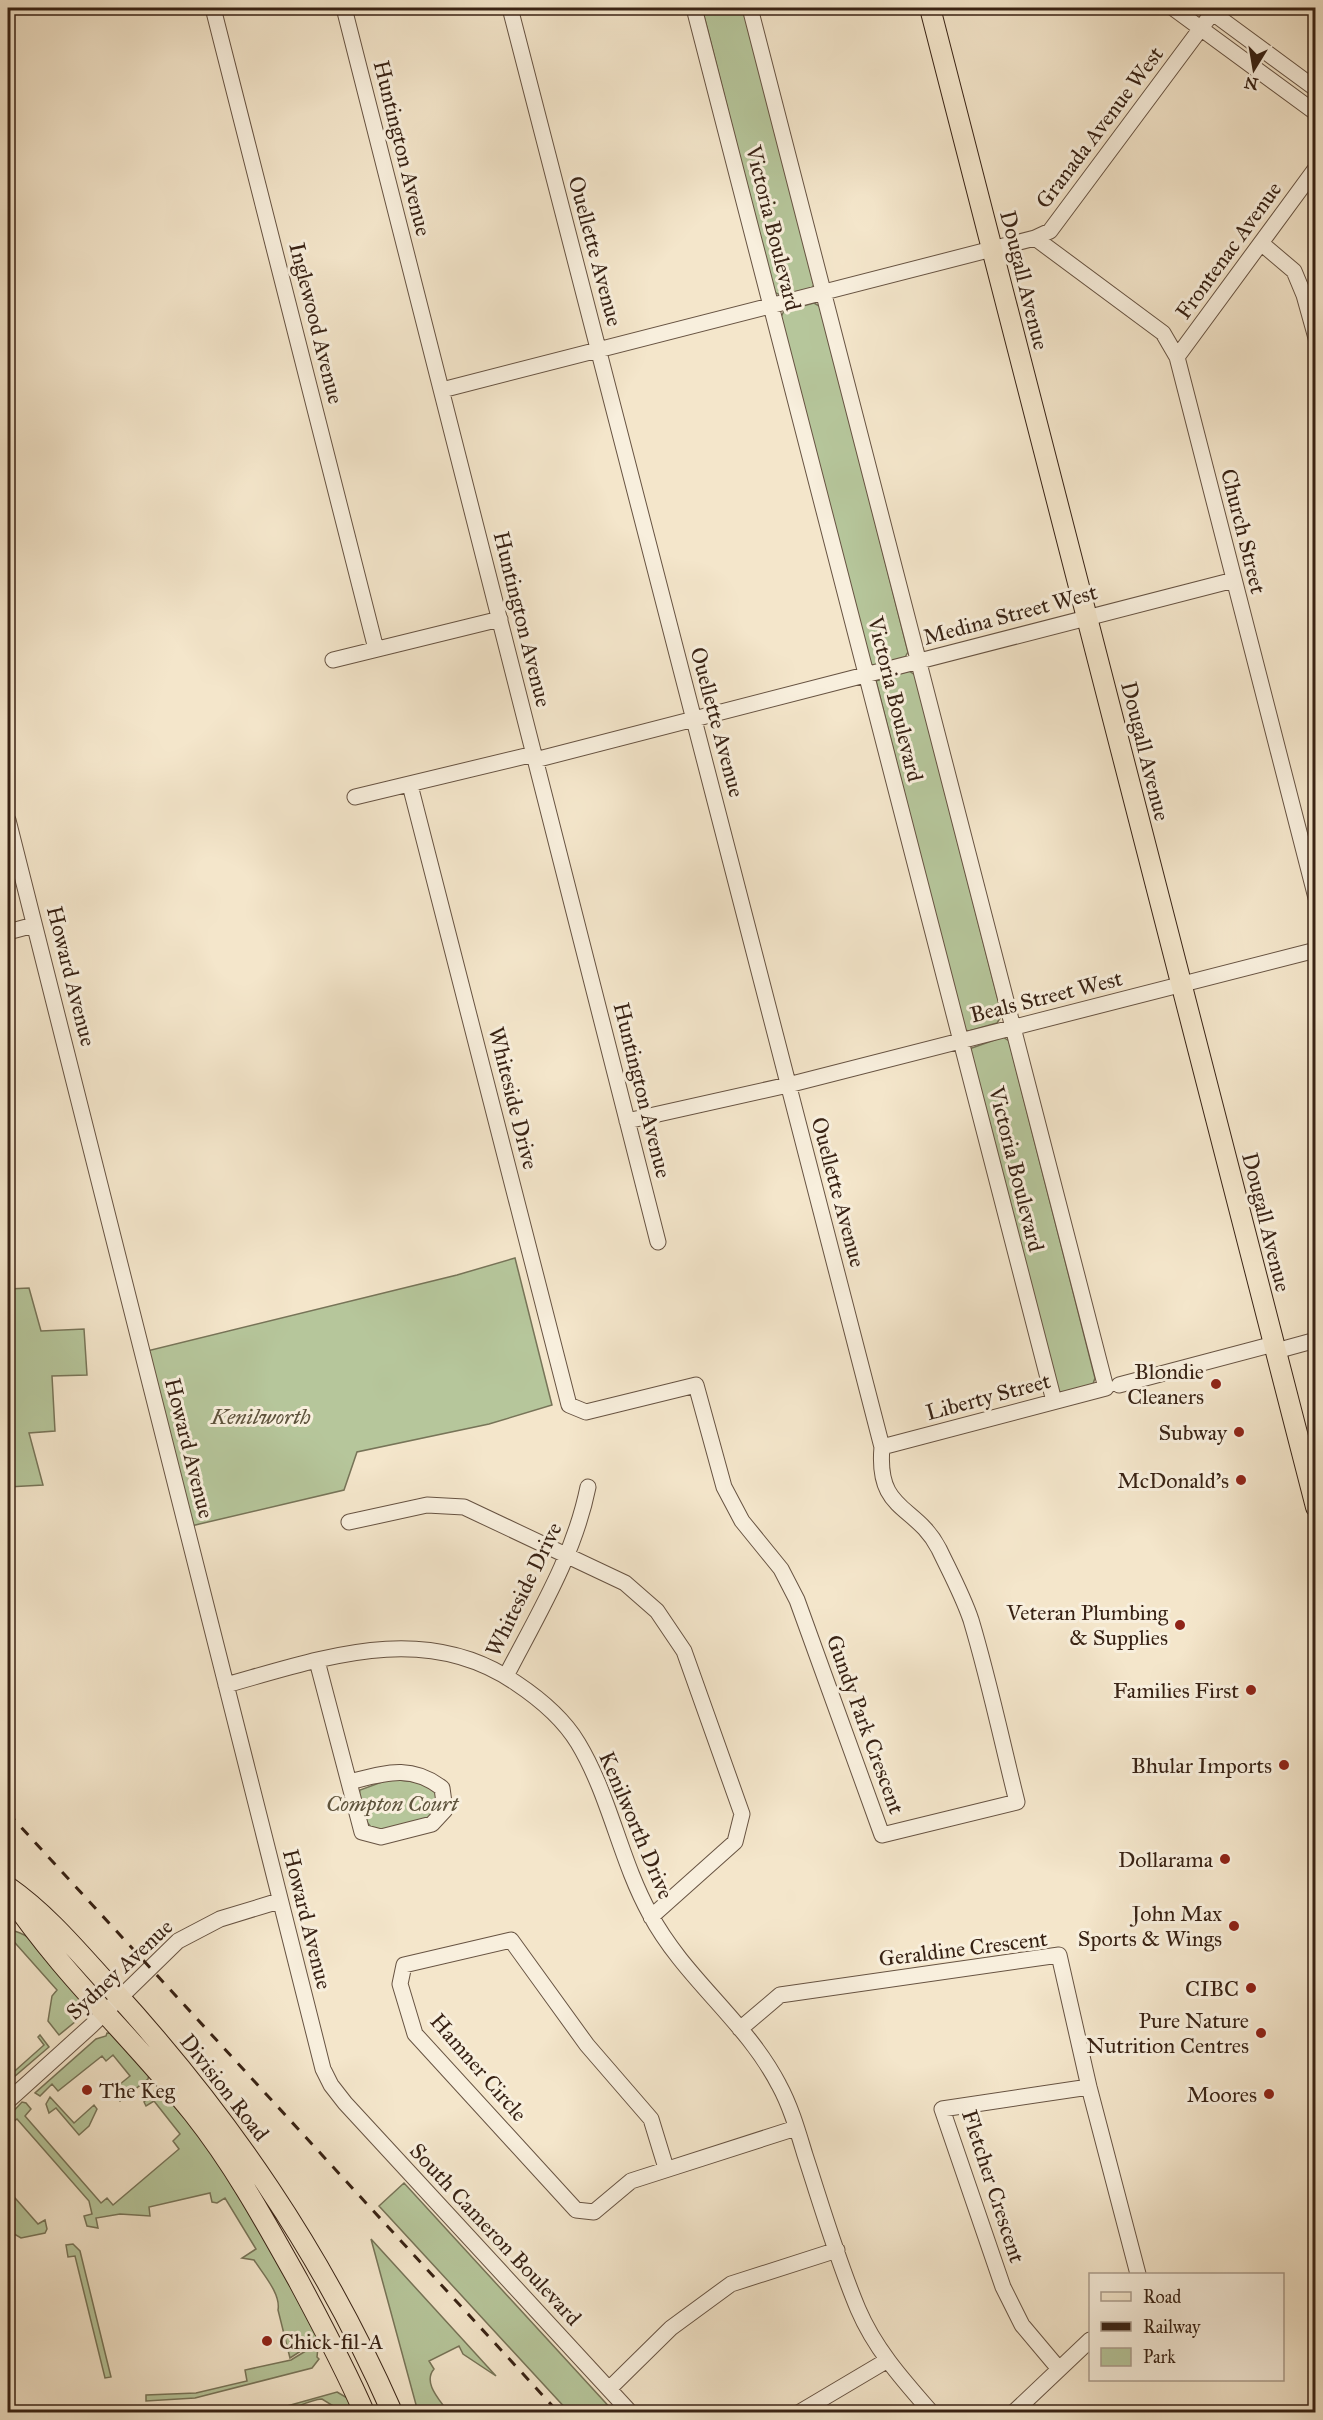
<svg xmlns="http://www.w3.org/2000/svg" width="1323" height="2420" font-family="'IM FELL Great Primer',serif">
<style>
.green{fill:#b6c69b;stroke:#777458;stroke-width:1.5}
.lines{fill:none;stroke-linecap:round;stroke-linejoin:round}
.minor-casing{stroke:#675342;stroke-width:17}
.major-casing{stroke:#382214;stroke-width:22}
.minor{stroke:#f8efdd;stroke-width:15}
.major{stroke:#f4e6cb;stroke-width:20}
.rail{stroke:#382214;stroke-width:3;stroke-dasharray:10 10;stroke-linecap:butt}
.poi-dot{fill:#8f2418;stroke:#f8efdd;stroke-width:2}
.labels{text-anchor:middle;stroke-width:6;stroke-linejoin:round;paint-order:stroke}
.street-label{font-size:22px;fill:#382214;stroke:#f8efdd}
.poi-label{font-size:22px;fill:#382214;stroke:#f8efdd;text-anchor:end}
.park-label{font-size:22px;font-style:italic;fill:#5e533c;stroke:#f8efdd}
</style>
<rect width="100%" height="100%" fill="#f4e6cb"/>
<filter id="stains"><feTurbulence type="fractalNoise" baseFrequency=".00333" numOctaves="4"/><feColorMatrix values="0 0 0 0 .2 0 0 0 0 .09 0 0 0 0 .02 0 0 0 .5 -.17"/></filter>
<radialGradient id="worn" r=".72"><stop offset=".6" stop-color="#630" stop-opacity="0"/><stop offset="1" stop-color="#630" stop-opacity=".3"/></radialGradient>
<!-- green -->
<path class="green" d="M702 8H744L814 285 811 288 782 296 774 292Z
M814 303 821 307 908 652 904 659 871 666 780 319 784 311Z
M909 671 915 675 1002 1015 997 1023 969 1031 964 1030 876 681Z
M1003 1037 1009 1041 1095 1378 1092 1387 1061 1394 1056 1392 969 1049Z
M515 1258 552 1405 489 1424 357 1452 344 1490 191 1526 147 1351 457 1275Z
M29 1288 41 1331 84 1329 87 1375 52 1376 55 1431 29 1433 43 1485 8 1487V1289Z
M390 1779 416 1782 436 1790 438 1806 429 1818 376 1831C364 1823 356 1805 360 1790Z
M8 1930C37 1931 66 1979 84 2001L85 2009 81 2008 76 2021 59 2035 48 2021 52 1996 57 1990 8 1935Z
M107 2033 115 2034 150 2071 148 2079 120 2101 114 2096V2089L130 2076 113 2055 106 2061 102 2056 58 2091 52 2084 40 2096 35 2093 96 2039 106 2036Z
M40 2035 49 2047 8 2082V2077L44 2045 38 2037Z
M156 2089H165L225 2165 321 2343V2347H318L317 2357 319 2359 312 2368 195 2398 146 2401V2395L196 2393 247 2381 245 2370 291 2360 309 2349 307 2347 290 2358 278 2310C281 2294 263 2274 254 2260L242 2258 256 2249 225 2198 217 2203 212 2202 210 2193 149 2207 150 2216 120 2214 96 2218 98 2228 87 2226 84 2216 92 2214 89 2201 17 2119 8 2126V2117L22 2102 26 2103 31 2109 25 2116 101 2203 107 2198 113 2205 179 2149 173 2141 180 2134 154 2101 146 2106 144 2102Z
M50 2097 74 2123 94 2105 97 2109 89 2126 79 2135 56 2108 49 2113 46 2104Z
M404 2183 614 2412H569L379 2206Z
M8 2190 38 2224 45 2220 47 2229 45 2233 21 2238 9 2231Z
M371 2239 496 2376 463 2354 459 2346 429 2361 434 2369C422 2383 441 2401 448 2412H418Z
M73 2244 80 2251 111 2377 105 2378 75 2256 68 2257 66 2245Z
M337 2392 349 2399 355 2412H337L335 2407 322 2399C305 2400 291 2413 275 2412L280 2408Z"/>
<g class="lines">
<defs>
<path id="minor" d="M213 8 376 649
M344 8 658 1242
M694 8 1054 1401
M750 8 1106 1388 882 1447
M1173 8 1316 113
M1206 8 1316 89
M1035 238 1163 333 1177 357 1316 898
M1261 243 1294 271 1304 295 1316 338
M1177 357 1316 168
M442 390 1035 238 1050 231 1216 8
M333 660 500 619
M535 760 1234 580
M410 785 569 1405 586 1412 696 1385 724 1487 742 1521 781 1569 797 1600 882 1835 1017 1802C1002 1742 989 1680 971 1620 963 1596 950 1572 939 1549 916 1504 876 1513 882 1447L510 8
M355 797 534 754
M8 820 323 2069 331 2085 345 2103 630 2412
M8 932 34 925
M627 1121 788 1085 1316 950
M1276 1351 1316 1340
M1119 1385 1274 1344
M349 1522 427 1505 464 1507 625 1583 657 1611 684 1651 742 1814 735 1842 651 1917
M317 1661 362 1832 381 1837 432 1824 445 1810 442 1788C410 1764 386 1773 349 1782
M506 1676C538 1614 574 1556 588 1487
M226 1685C323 1658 424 1620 516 1683 540 1699 563 1718 578 1743 610 1796 620 1860 650 1914 684 1978 746 2021 779 2085 791 2107 798 2132 805 2155 822 2207 837 2259 858 2309 875 2349 903 2380 931 2412
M740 2029 780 1995 1059 1955 1089 2087 1138 2274
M8 2101 92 2025 178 1941 220 1919 279 1901
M666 2168 651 2119 587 2045 511 1940 404 1965 400 1984 415 2034 576 2210 594 2212 631 2181 796 2128
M1059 2369 1022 2325 1003 2287 942 2109 1089 2087
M609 2389 671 2328 731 2284 837 2250
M800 2412 886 2361
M1014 2412 1090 2340"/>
<path id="major" d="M930 8 1316 1507
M8 1887C48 1915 79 1953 112 1989 229 2117 322 2253 392 2412
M8 1893C61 1973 133 2038 193 2113 235 2166 266 2223 299 2282 322 2325 345 2368 364 2412"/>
</defs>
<!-- minor casing -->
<use href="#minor" class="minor-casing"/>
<!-- major casing -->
<use href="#major" class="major-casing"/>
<!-- minor -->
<use href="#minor" class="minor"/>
<!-- major -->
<use href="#major" class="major"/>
<!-- rail -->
<path class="rail" d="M8 1813 558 2412"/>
</g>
<!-- markers -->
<g class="poi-dot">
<circle cx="1216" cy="1384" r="6"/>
<circle cx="1239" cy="1432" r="6"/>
<circle cx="1241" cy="1480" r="6"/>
<circle cx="1180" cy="1625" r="6"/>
<circle cx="1251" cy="1690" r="6"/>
<circle cx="1284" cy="1765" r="6"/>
<circle cx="1225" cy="1859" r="6"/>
<circle cx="1234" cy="1926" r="6"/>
<circle cx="1251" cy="1988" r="6"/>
<circle cx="1261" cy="2033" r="6"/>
<circle cx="87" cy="2090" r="6"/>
<circle cx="1269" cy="2094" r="6"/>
<circle cx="267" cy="2341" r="6"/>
</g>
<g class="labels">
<!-- street labels -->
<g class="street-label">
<text transform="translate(1099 127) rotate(-53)" y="8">Granada Avenue West</text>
<text transform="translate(403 148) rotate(76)" y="8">Huntington Avenue</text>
<text transform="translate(774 228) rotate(76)" y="8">Victoria Boulevard</text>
<text transform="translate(1228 250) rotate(-54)" y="8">Frontenac Avenue</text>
<text transform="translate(596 251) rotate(75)" y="8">Ouellette Avenue</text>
<text transform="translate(1025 280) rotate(76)" y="8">Dougall Avenue</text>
<text transform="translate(317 323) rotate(76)" y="8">Inglewood Avenue</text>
<text transform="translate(1244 531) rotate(76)" y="8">Church Street</text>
<text transform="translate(1010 614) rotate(-15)" y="8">Medina Street West</text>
<text transform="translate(523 619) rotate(76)" y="8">Huntington Avenue</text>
<text transform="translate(896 699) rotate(76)" y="8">Victoria Boulevard</text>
<text transform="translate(718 722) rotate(75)" y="8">Ouellette Avenue</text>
<text transform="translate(1146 751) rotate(76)" y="8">Dougall Avenue</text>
<text transform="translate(72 976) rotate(76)" y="8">Howard Avenue</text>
<text transform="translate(1046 996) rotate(-14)" y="8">Beals Street West</text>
<text transform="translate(643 1090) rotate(76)" y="8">Huntington Avenue</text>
<text transform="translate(514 1098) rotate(76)" y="8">Whiteside Drive</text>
<text transform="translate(1017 1169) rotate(76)" y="8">Victoria Boulevard</text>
<text transform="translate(839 1192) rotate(75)" y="8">Ouellette Avenue</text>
<text transform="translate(1267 1222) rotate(76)" y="8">Dougall Avenue</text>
<text transform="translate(988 1396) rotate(-15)" y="8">Liberty Street</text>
<text transform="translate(190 1448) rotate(76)" y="8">Howard Avenue</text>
<text transform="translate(523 1589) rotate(-64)" y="8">Whiteside Drive</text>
<text transform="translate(866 1724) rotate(70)" y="8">Gundy Park Crescent</text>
<text transform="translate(637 1825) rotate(67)" y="8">Kenilworth Drive</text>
<text transform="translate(308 1919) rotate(76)" y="8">Howard Avenue</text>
<text transform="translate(963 1948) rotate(-7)" y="8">Geraldine Crescent</text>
<text transform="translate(119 1969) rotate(-43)" y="8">Sydney Avenue</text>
<text transform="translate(479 2067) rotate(49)" y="8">Hamner Circle</text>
<text transform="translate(225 2087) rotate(52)" y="8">Division Road</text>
<text transform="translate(994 2186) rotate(72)" y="8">Fletcher Crescent</text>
<text transform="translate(496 2234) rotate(47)" y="8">South Cameron Boulevard</text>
</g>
<!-- poi labels -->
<g class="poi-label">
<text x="1204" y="1379">Blondie<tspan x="1204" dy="25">Cleaners</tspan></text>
<text x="1227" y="1440">Subway</text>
<text x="1229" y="1488">McDonald's</text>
<text x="1168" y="1620">Veteran Plumbing<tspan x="1168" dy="25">&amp; Supplies</tspan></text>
<text x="1239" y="1698">Families First</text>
<text x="1272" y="1773">Bhular Imports</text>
<text x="1213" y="1867">Dollarama</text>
<text x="1222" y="1921">John Max<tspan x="1222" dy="25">Sports &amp; Wings</tspan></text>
<text x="1239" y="1996">CIBC</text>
<text x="1249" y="2028">Pure Nature<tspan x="1249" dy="25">Nutrition Centres</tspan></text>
<text x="99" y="2098" text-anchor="start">The Keg</text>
<text x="1257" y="2102">Moores</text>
<text x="279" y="2349" text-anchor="start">Chick-fil-A</text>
</g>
<!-- park labels -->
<g class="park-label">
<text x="261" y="1424">Kenilworth</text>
<text x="392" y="1811">Compton Court</text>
</g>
</g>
<!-- margin -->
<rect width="1323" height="2420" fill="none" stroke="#f4e6cb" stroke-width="30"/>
<rect x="9" y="9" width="1305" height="2402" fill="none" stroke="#382214" stroke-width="3"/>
<rect x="15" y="15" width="1293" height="2390" fill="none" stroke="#382214" stroke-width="1.5"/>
<!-- legend -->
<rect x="1089" y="2273" width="195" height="108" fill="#f8efdd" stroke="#ab9d8d" stroke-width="1.5"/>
<rect x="1101" y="2292" width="30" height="9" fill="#f4e6cb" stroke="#ab9d8d" stroke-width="1.5"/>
<text x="1143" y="2303" font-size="18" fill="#382214">Road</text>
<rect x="1101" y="2322" width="30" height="9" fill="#382214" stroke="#ab9d8d" stroke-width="1.5"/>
<text x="1143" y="2333" font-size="18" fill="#382214">Railway</text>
<rect x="1101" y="2348" width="30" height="18" fill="#b6c69b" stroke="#ab9d8d" stroke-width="1.5"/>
<text x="1143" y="2363" font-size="18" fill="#382214">Park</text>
<!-- north arrow -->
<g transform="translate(1254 69) rotate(191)" stroke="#f8efdd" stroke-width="4.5" paint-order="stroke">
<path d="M0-4.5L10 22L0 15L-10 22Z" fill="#382214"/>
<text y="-9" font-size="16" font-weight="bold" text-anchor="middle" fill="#382214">N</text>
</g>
<rect width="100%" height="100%" filter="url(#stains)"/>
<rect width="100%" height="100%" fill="url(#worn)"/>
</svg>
